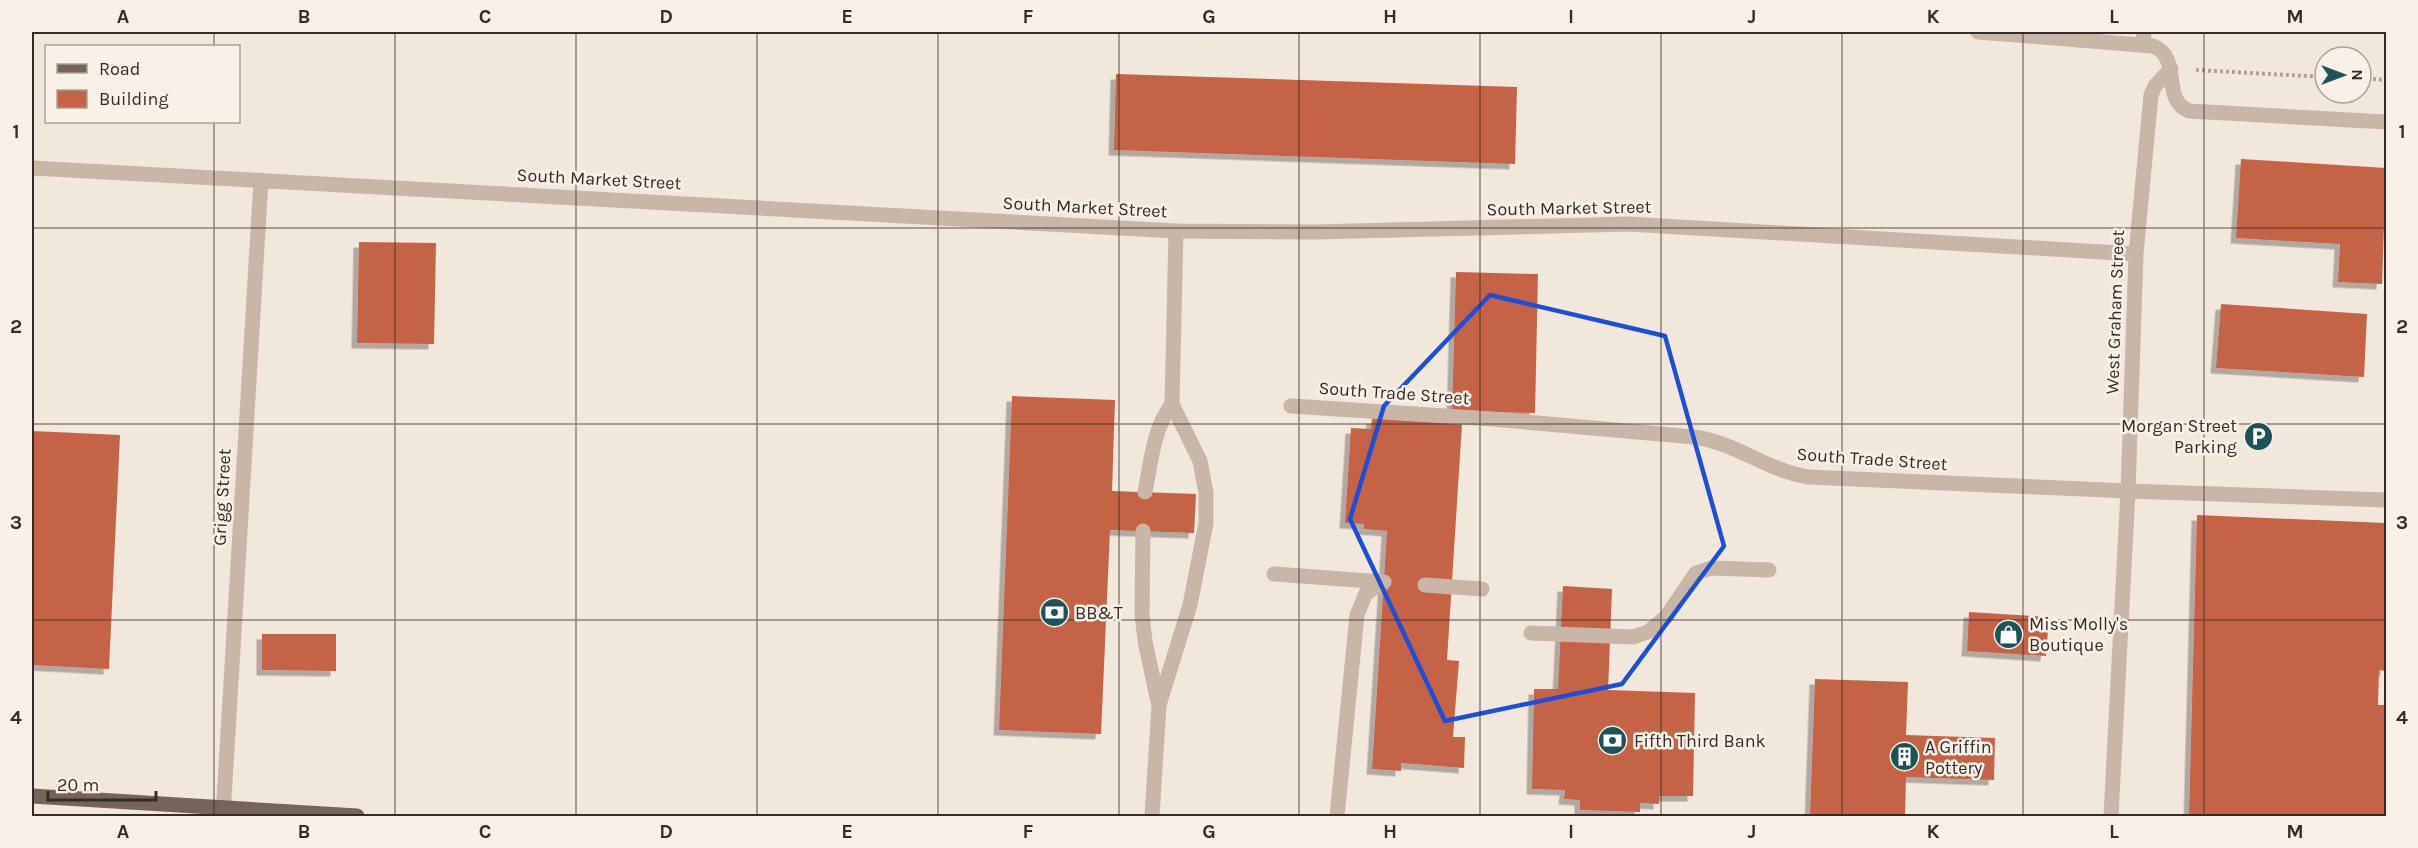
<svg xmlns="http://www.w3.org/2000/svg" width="2418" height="848" font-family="Karla,sans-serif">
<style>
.building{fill:#c56445;filter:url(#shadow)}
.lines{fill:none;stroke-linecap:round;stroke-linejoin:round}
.path{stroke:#b5a091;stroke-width:4;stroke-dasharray:3 3;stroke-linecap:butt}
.service{stroke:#c9b6a7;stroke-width:15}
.minor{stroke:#c9b6a7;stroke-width:15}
.tertiary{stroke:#c9b6a7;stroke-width:15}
.primary{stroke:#786358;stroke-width:15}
.marked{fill:none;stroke:#1d4ed8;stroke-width:4.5;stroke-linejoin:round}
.grid{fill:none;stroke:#362c27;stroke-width:1.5;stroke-opacity:0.55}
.labels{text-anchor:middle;stroke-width:5;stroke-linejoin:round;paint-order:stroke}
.street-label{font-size:18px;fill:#362c27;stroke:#f9f1e7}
.poi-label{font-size:18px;fill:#362c27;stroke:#f9f1e7;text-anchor:start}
.neatline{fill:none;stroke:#362c27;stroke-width:2}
.grid-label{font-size:20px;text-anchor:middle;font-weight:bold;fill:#362c27}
</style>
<defs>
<filter id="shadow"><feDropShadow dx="-5.5" dy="5.5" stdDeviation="0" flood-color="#0004"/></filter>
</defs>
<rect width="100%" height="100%" fill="#f2e7db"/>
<!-- building -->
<path class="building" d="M1116 74 1517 87 1515 164 1114 150Z
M2241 159 2386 168 2382 284 2338 282 2340 244 2236 238Z
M359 242 436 243 434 344 357 343Z
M1456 272 1538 274 1535 413 1452 411Z
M2221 304 2367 314 2364 377 2216 368Z
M1012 396 1115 400 1112 491 1196 494 1194 533 1110 530 1101 734 999 730Z
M1372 418 1462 424 1447 660 1459 661 1453 737H1465L1464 768 1401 763V771L1372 769 1387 531 1364 529V524L1345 523 1351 428 1371 429Z
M32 431 120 435 109 669 32 665Z
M2197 515 2386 523V671L2379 670 2378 705H2386V816H2189Z
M1563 586 1612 589 1608 690 1695 693 1693 796H1659V804L1640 803V812L1580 810V800L1564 799 1565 790 1532 789 1534 689H1558Z
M1969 612 2049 617 2046 656 1967 651Z
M262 634H336V671L262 670Z
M1815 679 1908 682 1906 735 1995 738 1994 780 1906 777 1905 816H1810Z"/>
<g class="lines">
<!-- path -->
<path class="path" d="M2196 70 2325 77
M2361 78 2386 80"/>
<!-- service -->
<path class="service" d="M2128 491 2386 500
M1145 492C1151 462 1153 429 1172 404
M1143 531 1142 614 1145 641 1158 702
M1274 574 1384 582
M1425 585 1482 589
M1531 633 1633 637 1648 632 1666 617 1696 573 1711 568 1769 570
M1152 816 1159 705 1190 605 1206 523V493L1200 461 1172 404 1176 231
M1337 816 1357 615 1366 593 1384 582"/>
<!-- minor -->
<path class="minor" d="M2143 44 2144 32
M32 168 1176 231 1315 232 1629 224 2136 254
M1291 406 1492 419 1694 437C1737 443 1768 471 1809 477L2128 491
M223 816 261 180
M2111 816 2128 491 2136 254 2151 95 2155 86 2171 69"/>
<!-- tertiary -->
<path class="tertiary" d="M1978 32 2153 46C2183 58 2160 99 2189 111L2386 122"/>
<!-- primary -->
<path class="primary" d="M32 796 357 816"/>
</g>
<!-- marked area -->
<path class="marked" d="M1490 295 1665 336 1724 546 1622 684 1445 721 1350 519 1384 406Z"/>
<!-- grid -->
<path class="grid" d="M214 32V46M395 32V816M576 32V816M757 32V816M938 32V816M1119 32V816M1299 32V816M1480 32V816M1661 32V816M1842 32V816M2023 32V816M2204 32V816M214 122V816M32 228H2386M32 424H2386M32 620H2386"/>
<!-- icons -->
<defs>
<symbol id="parking-disc" viewBox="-11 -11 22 22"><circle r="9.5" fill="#1d5357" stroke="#f9f1e7"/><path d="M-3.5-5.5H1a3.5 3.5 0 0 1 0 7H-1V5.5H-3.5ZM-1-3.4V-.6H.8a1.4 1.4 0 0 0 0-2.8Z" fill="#fff"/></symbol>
<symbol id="bank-disc" viewBox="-11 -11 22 22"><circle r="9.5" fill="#1d5357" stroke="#f9f1e7"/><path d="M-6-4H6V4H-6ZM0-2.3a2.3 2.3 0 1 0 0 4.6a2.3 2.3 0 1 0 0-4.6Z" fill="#fff"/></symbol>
<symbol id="shop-disc" viewBox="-11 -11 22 22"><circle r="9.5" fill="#1d5357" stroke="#f9f1e7"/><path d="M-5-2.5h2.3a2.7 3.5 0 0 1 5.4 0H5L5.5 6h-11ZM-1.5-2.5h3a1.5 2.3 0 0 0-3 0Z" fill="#fff"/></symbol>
<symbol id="building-disc" viewBox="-11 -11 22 22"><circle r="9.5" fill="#1d5357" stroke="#f9f1e7"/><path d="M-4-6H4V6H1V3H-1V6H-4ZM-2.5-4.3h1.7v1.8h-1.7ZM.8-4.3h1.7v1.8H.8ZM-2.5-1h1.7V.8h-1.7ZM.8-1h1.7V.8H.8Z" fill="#fff"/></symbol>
</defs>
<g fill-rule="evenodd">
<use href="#parking-disc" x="2242" y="420" width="33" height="33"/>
<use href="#bank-disc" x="1038" y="596" width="33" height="33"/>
<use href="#shop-disc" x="1992" y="618" width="33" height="33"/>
<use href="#bank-disc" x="1596" y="724" width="33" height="33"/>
<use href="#building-disc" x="1888" y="740" width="33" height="33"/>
</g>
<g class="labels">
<!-- street labels -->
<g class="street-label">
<text transform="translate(599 179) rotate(3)" y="6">South Market Street</text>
<text transform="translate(1085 207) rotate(3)" y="6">South Market Street</text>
<text transform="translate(1569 208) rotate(-1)" y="6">South Market Street</text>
<text transform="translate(2115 312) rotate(-88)" y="6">West Graham Street</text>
<text transform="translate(1394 393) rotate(4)" y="6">South Trade Street</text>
<text transform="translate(1872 459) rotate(4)" y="6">South Trade Street</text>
<text transform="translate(222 497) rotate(-87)" y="6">Grigg Street</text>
</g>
<!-- poi labels -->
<g class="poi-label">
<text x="2237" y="432" text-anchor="end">Morgan Street<tspan x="2237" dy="21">Parking</tspan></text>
<text x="1075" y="619">BB&amp;T</text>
<text x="2029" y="630">Miss Molly's<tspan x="2029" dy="21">Boutique</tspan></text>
<text x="1634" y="747">Fifth Third Bank</text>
<text x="1925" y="753">A Griffin<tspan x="1925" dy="21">Pottery</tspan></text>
</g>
</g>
<!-- border -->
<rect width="2418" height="848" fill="none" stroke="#f9f1e7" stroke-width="66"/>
<!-- legend -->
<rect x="45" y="45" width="195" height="78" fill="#f9f1e7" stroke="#aba29a" stroke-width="1.5"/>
<rect x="57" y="64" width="30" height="9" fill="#786358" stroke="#aba29a" stroke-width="1.5"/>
<text x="99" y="75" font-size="18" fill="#362c27">Road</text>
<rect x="57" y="90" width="30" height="18" fill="#c56445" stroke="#aba29a" stroke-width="1.5"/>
<text x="99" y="105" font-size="18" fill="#362c27">Building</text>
<!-- north arrow -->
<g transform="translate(2343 75) rotate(90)"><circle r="28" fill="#f9f1e7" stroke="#aba29a" stroke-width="1.5"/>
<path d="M0-4.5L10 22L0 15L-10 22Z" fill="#1d5357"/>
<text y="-9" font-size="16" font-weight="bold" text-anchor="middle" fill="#362c27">N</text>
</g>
<!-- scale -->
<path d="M48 791v9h108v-9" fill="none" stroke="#362c27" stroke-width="3"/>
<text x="57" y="791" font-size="18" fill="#362c27" stroke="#f9f1e7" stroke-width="4.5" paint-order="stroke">20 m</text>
<rect x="33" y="33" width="2352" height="782" class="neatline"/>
<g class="grid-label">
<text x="123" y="23">A</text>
<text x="304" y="23">B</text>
<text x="485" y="23">C</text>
<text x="666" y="23">D</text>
<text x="847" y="23">E</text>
<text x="1028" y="23">F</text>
<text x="1209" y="23">G</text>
<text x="1390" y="23">H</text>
<text x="1571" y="23">I</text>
<text x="1752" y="23">J</text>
<text x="1933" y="23">K</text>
<text x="2114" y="23">L</text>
<text x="2295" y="23">M</text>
<text x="16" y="138">1</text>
<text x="2402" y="138">1</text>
<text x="16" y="333">2</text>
<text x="2402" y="333">2</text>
<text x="16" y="529">3</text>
<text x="2402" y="529">3</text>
<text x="16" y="724">4</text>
<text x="2402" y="724">4</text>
<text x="123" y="838">A</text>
<text x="304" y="838">B</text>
<text x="485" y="838">C</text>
<text x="666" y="838">D</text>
<text x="847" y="838">E</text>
<text x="1028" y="838">F</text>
<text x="1209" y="838">G</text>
<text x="1390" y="838">H</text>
<text x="1571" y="838">I</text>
<text x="1752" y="838">J</text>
<text x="1933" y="838">K</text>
<text x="2114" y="838">L</text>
<text x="2295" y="838">M</text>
</g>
</svg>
